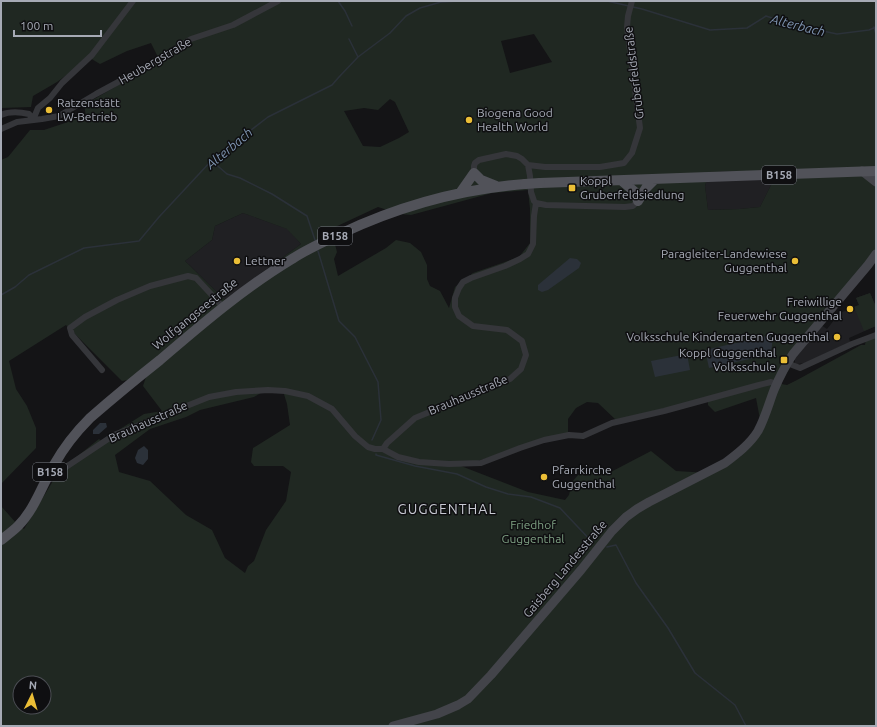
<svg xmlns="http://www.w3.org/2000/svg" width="877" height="727" font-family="Ubuntu,sans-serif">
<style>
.built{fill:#202023}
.green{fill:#202822;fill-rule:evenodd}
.water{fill:#2b3139}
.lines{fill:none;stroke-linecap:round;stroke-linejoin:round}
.stream{stroke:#2b3139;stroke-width:1.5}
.street{stroke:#35363a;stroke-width:6}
.secondary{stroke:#43444a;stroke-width:9}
.primary{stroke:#515259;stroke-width:10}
.primary-bridge{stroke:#515259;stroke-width:10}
.poi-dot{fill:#ebbe36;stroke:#0f0f11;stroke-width:1.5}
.labels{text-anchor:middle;stroke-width:3;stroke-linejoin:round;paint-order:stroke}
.shield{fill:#0f0f11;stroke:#797c84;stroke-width:1}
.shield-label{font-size:11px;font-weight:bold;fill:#a6aab5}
.street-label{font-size:12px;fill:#a6aab5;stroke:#0f0f11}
.poi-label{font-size:12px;fill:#a6aab5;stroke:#0f0f11;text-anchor:start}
.park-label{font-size:12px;fill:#7ea083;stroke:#0f0f11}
.water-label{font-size:13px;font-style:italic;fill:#7e94b0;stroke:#0f0f11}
.quarter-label{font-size:14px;letter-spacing:1px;fill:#c7c9d2;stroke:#0f0f11}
</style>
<rect width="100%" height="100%" fill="#141416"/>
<!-- built -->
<path class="built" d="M747 171 772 183 760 207 740 209 708 210 705 186 709 172Z
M243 213 288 229 301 244 225 300 185 261 212 240 215 226Z
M870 293 876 307V326L849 338 850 342 805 363 797 364 795 363V358L821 325 827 329 839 314 841 315 842 313V312L859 305 856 298Z"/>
<!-- green -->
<path class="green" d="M1 1H876V256L795 358 781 384 787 385 797 380 861 345H865L866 338 876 335V726H1V506L17 524 24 529 59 471 99 439 101 441 144 414 162 411 143 386 146 377 122 381 66 325 9 361 16 389 27 406 36 428V448L1 484V160L8 157 30 130H44L86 116 84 105 160 61 151 43 127 51 100 64 90 58 57 82 33 96 31 107 1 108ZM534 34 552 62 510 73 501 41ZM390 99 395 102 409 132 399 138 380 147 363 146 344 111 364 108 378 110ZM747 171 772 183 760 207 740 209 708 210 705 186 709 172ZM528 190 530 209V243L519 257 473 273 455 287 449 308 440 291 430 286 427 279V265L421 252 410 243 396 240 386 248 338 276 334 259 337 252 331 229 378 207 400 214 411 215 492 193ZM243 213 287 229 301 244 225 300 185 261 212 240 215 226ZM264 391H283L287 404 290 425 253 448 251 462 254 466H283L291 472 286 501 266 530 254 561 248 566 245 573 225 558 212 530 186 515 150 481 119 472 115 455 150 429 186 417 200 410 254 397ZM708 398V405L715 412 756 398 762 430 740 457 709 473 676 471 651 451 605 475 603 470 598 469 589 473 578 475 572 482 569 495 565 500 528 492 461 466 568 433V419L576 408 587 402 598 403 616 420ZM20 683H44V707H20Z
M870 293 876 307V326L864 331 854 307 859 305 856 298Z"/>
<!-- water -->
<path class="water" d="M570 258 577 259 581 263 579 268 548 290 542 292 538 290V285Z
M771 335C773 343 773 350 767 355L709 368 705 350Z
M687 354 690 370 655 377 651 361Z
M100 423H106L107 427 99 434H93V430Z
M144 446 148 450V459L143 465 137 463 135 458 138 450Z"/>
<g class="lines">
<!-- stream -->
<path class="stream" d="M338 1 345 11 352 26
M607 1 629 6
M633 7 642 9 710 30 747 28 766 16 790 24 837 34 869 30 876 27
M874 27 876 34
M349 39 358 57
M212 161 227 174 240 178 272 194 307 216 315 240
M318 251 339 321 355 337 378 382 381 420 372 440
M1 295 15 287 29 275 84 248 139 241 159 217 212 160 268 117 332 85 339 77 358 57 390 33 406 16 420 8 441 2 461 1
M376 454V455L415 466 457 474 486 487 508 494 531 497 560 508 593 543
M607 547 616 545 636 583 668 628 695 673 735 705 746 726"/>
<!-- street -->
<path class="street" d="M1 115C10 111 20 112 29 114L33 120
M33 120 38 108 50 98 62 83 92 55 133 1
M1 129 17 122 42 119 59 116 96 94 146 67 191 39 233 25 278 1
M528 165 545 167H600L624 163 632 153 640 128 627 27 628 16 632 1
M474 173V166L475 163 479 160 506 154 517 156 522 159 528 165 530 176 531 192 534 201 536 203 546 205 625 207 633 206 638 201
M536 203 534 216 533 244 528 254 520 259 505 266 471 278 463 282 459 288 455 298V307L459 316 473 326 507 330 522 341 526 355 521 369 510 379 415 418 387 443 383 449 398 457 419 462 449 464 481 463 520 448 544 440 569 435 583 436 612 423 664 411 759 385 771 382 777 384
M787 363 800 368 852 344 876 335
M102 370 72 335 70 328 85 317 117 300 150 286 188 276 196 278 223 307
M48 479 114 435 209 397 236 392 268 390 285 391 308 396 332 409 355 436 368 447 375 449H383"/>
<!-- secondary -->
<path class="secondary" d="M862 171 876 182
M393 726 437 714 458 705 468 699 491 675 581 570 612 531 626 517 637 509 649 502 725 463C737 454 750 444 758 431 765 418 769 403 774 390 779 378 785 366 793 354L868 265 876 254"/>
<!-- primary -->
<path class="primary" d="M622 181 635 192 638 201
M540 183 876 171
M460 193 474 173 481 180 496 186
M638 201 646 188 655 179
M1 540C6 536 13 531 18 526 35 509 42 485 54 465 64 447 76 432 90 418 113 398 136 379 160 360 202 324 244 288 292 259 307 249 323 242 340 234 399 206 461 189 525 184"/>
<!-- primary-bridge -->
<path class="primary-bridge" d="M525 184 540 183"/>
</g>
<!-- markers -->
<g class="poi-dot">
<circle cx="49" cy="110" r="4"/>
<circle cx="469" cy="120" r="4"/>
<rect x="568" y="184" width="8" height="8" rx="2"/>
<circle cx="237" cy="261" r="4"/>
<circle cx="795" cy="261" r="4"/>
<circle cx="850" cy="309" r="4"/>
<circle cx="837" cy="337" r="4"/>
<rect x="780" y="356" width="8" height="8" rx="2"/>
<circle cx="544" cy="477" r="4"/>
</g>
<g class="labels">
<!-- shield labels -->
<g class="shield">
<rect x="762" y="166" width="34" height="18" rx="3"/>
<rect x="318" y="227" width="34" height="18" rx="3"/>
<rect x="33" y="463" width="34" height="18" rx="3"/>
</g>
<g class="shield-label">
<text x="779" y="179">B158</text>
<text x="335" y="240">B158</text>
<text x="50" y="476">B158</text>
</g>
<!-- street labels -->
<g class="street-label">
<text transform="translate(155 61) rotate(-30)" y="4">Heubergstraße</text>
<text transform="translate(634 73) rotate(-97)" y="4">Gruberfeldstraße</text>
<text transform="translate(195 314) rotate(-39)" y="4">Wolfgangseestraße</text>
<text transform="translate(468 395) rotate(-23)" y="4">Brauhausstraße</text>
<text transform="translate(148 422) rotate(-24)" y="4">Brauhausstraße</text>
<text transform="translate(565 569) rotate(-50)" y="4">Gaisberg Landesstraße</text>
</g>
<!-- poi labels -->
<g class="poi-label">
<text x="57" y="107">Ratzenstätt<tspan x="57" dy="14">LW-Betrieb</tspan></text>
<text x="477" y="117">Biogena Good<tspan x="477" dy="14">Health World</tspan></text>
<text x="580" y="185">Koppl<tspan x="580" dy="14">Gruberfeldsiedlung</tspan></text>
<text x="787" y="258" text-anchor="end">Paragleiter-Landewiese<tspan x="787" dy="14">Guggenthal</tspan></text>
<text x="245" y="265">Lettner</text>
<text x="842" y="306" text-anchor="end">Freiwillige<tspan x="842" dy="14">Feuerwehr Guggenthal</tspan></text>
<text x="829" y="341" text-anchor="end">Volksschule Kindergarten Guggenthal</text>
<text x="776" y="357" text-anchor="end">Koppl Guggenthal<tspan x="776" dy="14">Volksschule</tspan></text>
<text x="552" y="474">Pfarrkirche<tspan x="552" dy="14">Guggenthal</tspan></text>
</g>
<!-- park labels -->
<g class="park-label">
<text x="533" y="529">Friedhof<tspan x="533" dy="14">Guggenthal</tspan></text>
</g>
<!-- water labels -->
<g class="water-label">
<text transform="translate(798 25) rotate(14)" y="5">Alterbach</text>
<text transform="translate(229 148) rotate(-40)" y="5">Alterbach</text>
</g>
<!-- quarter labels -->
<g class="quarter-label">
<text x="447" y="514">GUGGENTHAL</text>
</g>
</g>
<!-- border -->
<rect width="877" height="727" fill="none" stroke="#a6aab5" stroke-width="4"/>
<!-- north arrow -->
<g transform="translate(32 695) rotate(5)"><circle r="19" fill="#0f0f11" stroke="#4b4d53"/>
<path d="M0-3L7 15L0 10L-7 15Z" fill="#ebbe36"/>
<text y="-6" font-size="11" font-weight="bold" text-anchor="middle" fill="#a6aab5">N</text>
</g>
<!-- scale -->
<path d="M14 30v6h87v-6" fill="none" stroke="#a6aab5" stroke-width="2"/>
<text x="20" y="30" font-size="12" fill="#a6aab5" stroke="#0f0f11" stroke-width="3" paint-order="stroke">100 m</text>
</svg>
